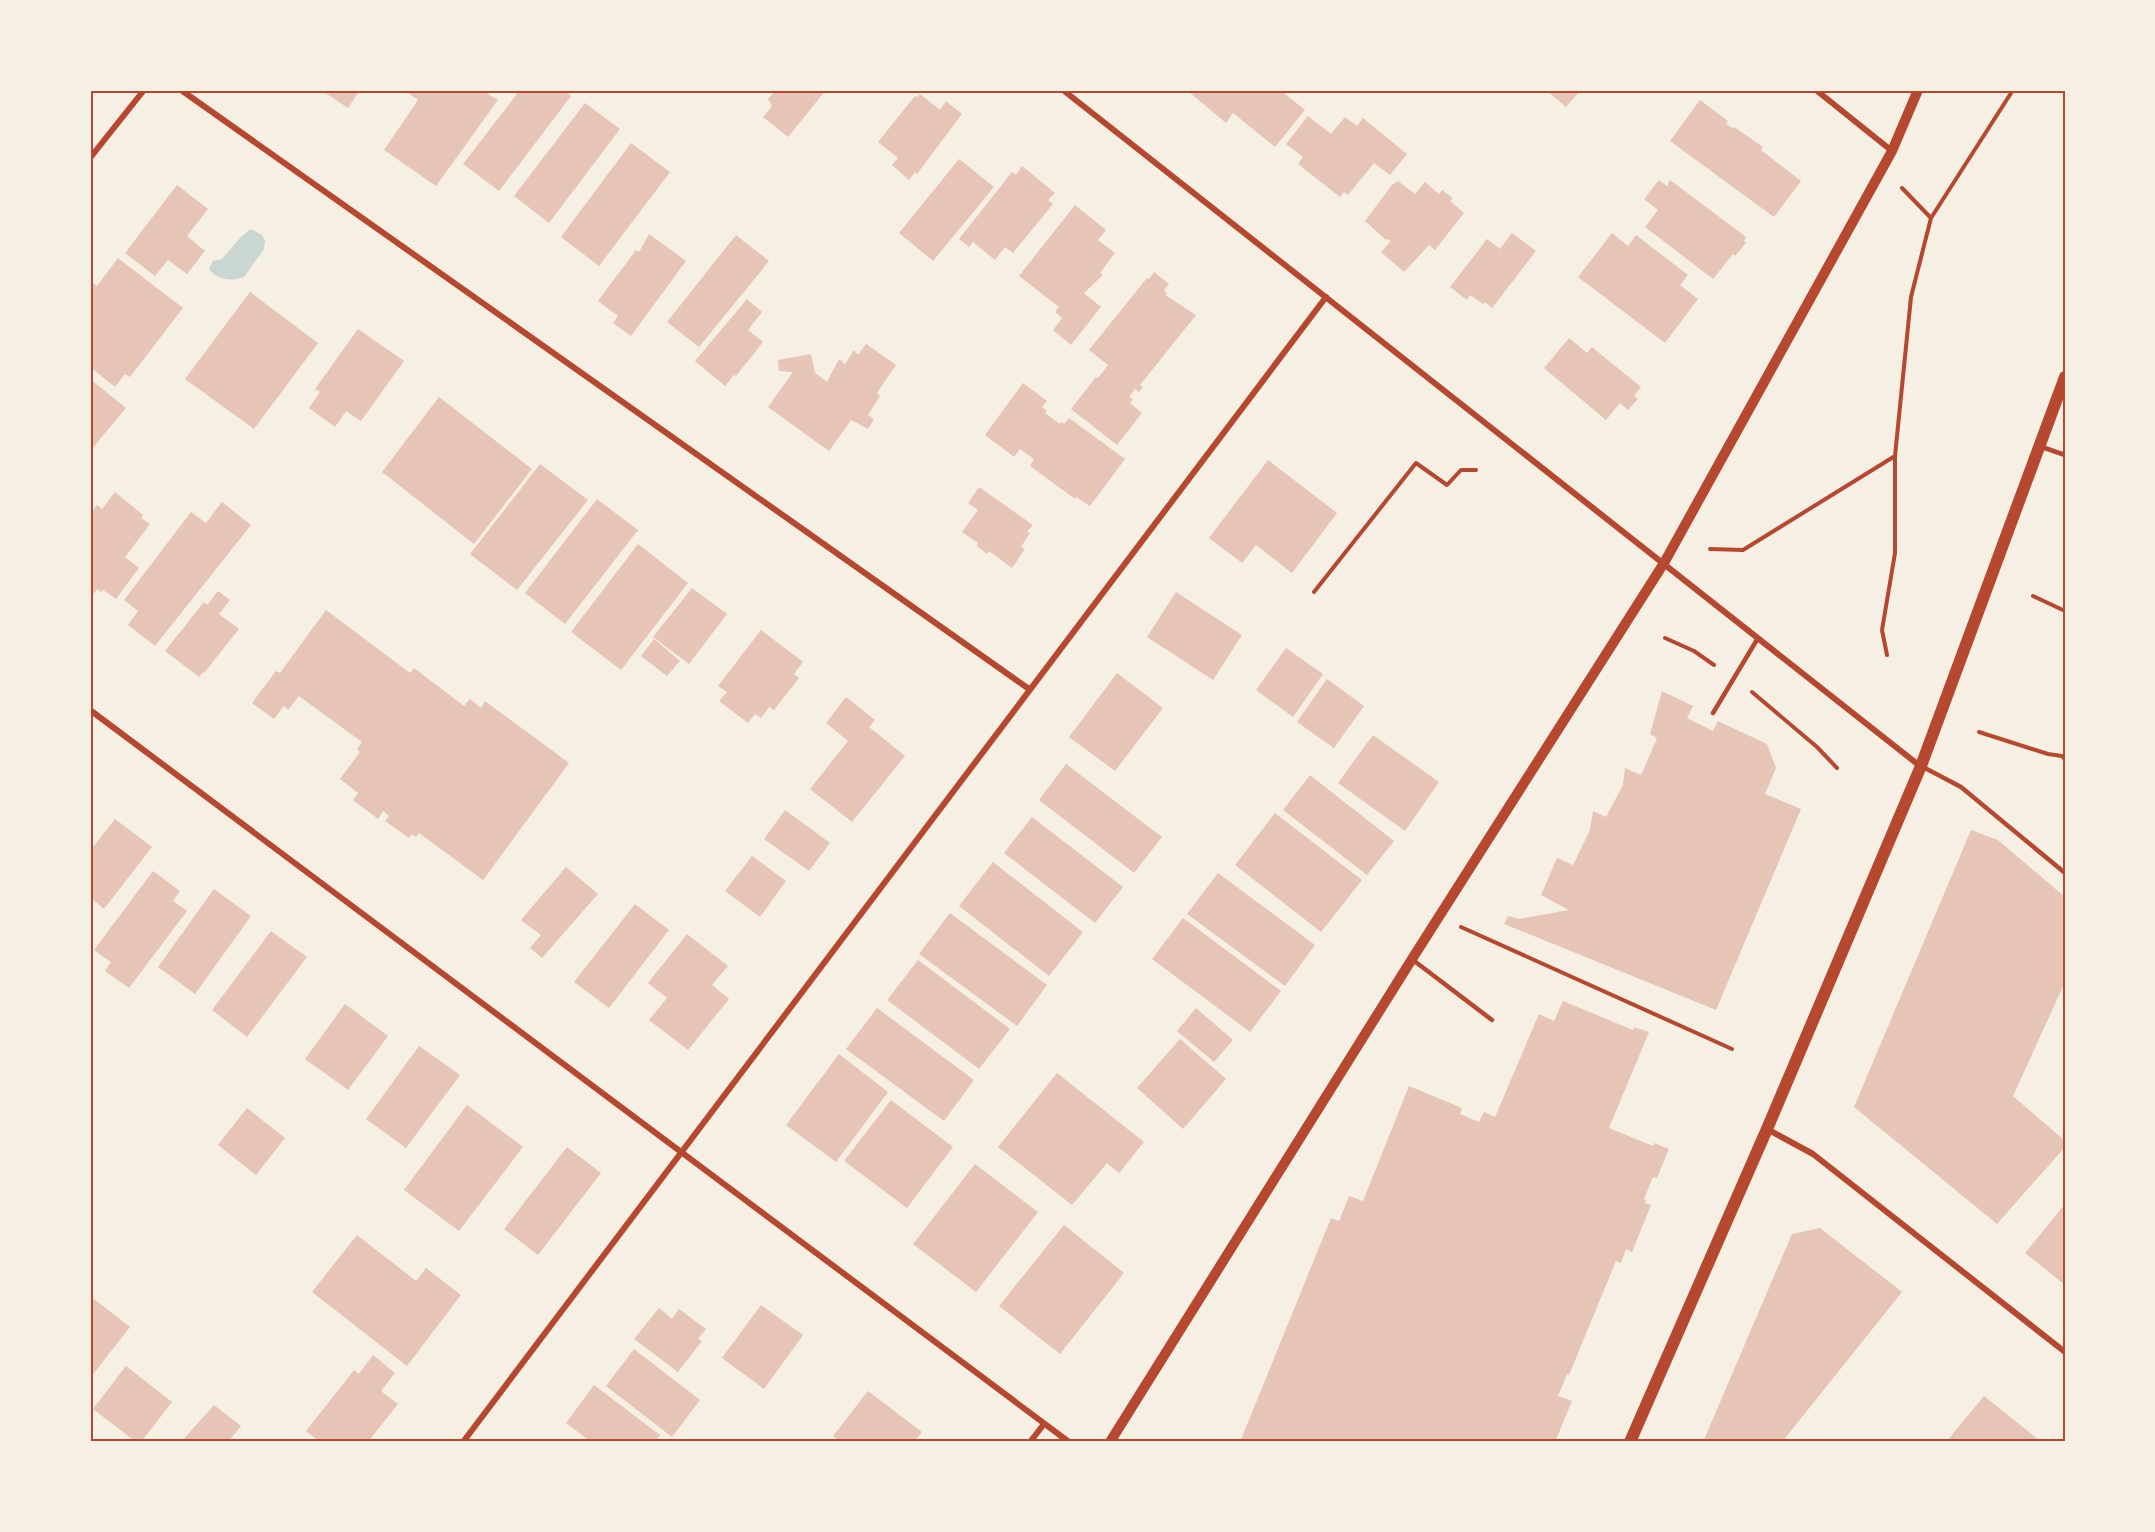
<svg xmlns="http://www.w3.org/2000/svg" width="2155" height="1532" font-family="'Asap Condensed',sans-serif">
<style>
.water{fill:#c9d6d2}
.building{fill:#e6c5b7}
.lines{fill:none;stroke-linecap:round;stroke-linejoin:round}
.path{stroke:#b5482f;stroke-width:4}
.service{stroke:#b5482f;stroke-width:4.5}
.minor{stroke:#b5482f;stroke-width:6}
.tertiary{stroke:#b5482f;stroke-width:10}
.secondary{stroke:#b5482f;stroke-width:12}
.neatline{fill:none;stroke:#b5482f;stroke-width:2}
</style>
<rect width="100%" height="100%" fill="#f6efe4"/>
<!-- water -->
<path class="water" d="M249 230H253L262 235 265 240 264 249 244 277C231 281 218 281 209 269L213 261 222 259 241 237Z"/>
<!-- building -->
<path class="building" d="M321 90H360L348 108Z
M404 90H481L498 100 436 186 384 150 418 100Z
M520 90H563L571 96 499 191 463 164Z
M776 90H826L788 137 763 117 772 106 768 99Z
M1190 90H1288L1285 94 1305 110 1275 147 1233 113 1226 123 1189 92Z
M1546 90H1581L1566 107Z
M920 94 940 110 946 101 962 114 917 174 915 172 909 180 892 165 898 158 878 142 915 96 917 97Z
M1700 100 1728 121 1726 124 1732 128 1734 127 1763 147 1761 150 1801 181 1774 217 1670 141Z
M585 103 620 129 549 223 514 196Z
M1308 116 1331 134 1345 117 1357 126 1363 118 1407 154 1390 175 1374 163 1348 195 1344 192 1340 197 1298 164 1303 157 1286 144Z
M631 143 670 172 599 266 561 237Z
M959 159 994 187 933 261 899 233Z
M1022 166 1055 193 1048 200 1053 204 1013 253 1005 247 995 260 973 242 969 247 959 239 1012 172 1016 175Z
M1659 180 1667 186 1670 180 1746 237 1744 241 1746 243 1735 256 1733 254 1713 279 1645 227 1658 210 1644 199Z
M1398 181 1415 194 1425 182 1439 194 1442 190 1453 198 1450 201 1464 213 1435 250 1429 245 1404 272 1381 252 1391 241 1387 239 1386 240 1365 221 1392 185Z
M177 185 208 209 187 236 205 251 187 274 168 260 155 276 125 253Z
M1075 205 1106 230 1098 240 1115 253 1100 273 1103 275 1084 293 1101 307 1071 345 1053 330 1062 318 1055 312 1059 307 1019 276Z
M1512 233 1536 251 1492 308 1485 302 1483 304 1470 295 1467 300 1450 287 1487 239 1500 249Z
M1612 233 1628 246 1636 235 1688 275 1680 285 1698 299 1665 343 1578 277Z
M649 234 686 261 631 336 613 323 618 316 598 301 636 250 639 252Z
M736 235 769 261 699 347 667 322Z
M118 258 183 308 130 377 125 374 115 387 90 367V281L97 286Z
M1154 272 1169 284 1164 290 1167 293 1165 295 1196 315 1140 385 1143 387 1139 392 1135 389 1129 397 1133 399 1130 403 1142 413 1117 445 1071 409 1096 377 1098 378 1108 365 1089 350 1147 278 1149 279Z
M250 292 318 343 254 429 185 379Z
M747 299 762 312 748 330 763 342 736 376 734 375 725 386 695 361Z
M358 329 404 361 361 421 346 411 335 427 309 408 320 392 315 389Z
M1569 338 1587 353 1592 347 1641 387 1634 396 1638 399 1628 410 1620 403 1606 420 1544 368Z
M866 344 896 365 877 393 880 396 868 415 874 419 868 429 851 420 829 451 768 407 793 372 779 371 778 360 811 354 815 373 827 382 839 359 845 364 854 350 858 355Z
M90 379 126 408 90 451Z
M1023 383 1047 401 1042 407 1047 411 1045 413 1060 424 1061 422 1064 424 1069 418 1125 459 1090 506 1076 497 1075 499 1030 466 1034 459 1020 449 1014 457 985 435Z
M439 397 532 469 474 544 382 472Z
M1268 460 1337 513 1292 573 1256 545 1242 563 1209 538Z
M540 464 588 500 517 590 470 554Z
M979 487 1033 525 1027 532 1030 533 1021 547 1025 549 1012 568 989 551 987 554 977 546 978 543 962 532 978 510 968 503Z
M115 492 143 515 141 518 150 524 125 557 139 568 116 599 103 590 101 592 97 589 92 596 90 595V514L97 505 102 509Z
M597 499 638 530 565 624 525 593Z
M222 502 251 525 155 646 128 625 138 611 124 600 191 512 206 523Z
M638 544 688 583 621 670 571 632Z
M692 588 727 614 689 664 653 637Z
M218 591 230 600 219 614 239 629 204 673 203 672 199 677 165 651 204 602 207 605Z
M1176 592 1242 635 1213 680 1147 637Z
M326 610 410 673 414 668 464 706 470 699 481 708 485 701 569 763 483 880 419 833 416 837 412 834 409 838 385 821 389 816 383 811 378 819 353 800 358 793 340 779 360 752 357 749 362 742 299 696 288 710 284 706 274 719 252 703 276 671 280 673Z
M761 630 803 662 794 674 799 678 774 710 769 707 761 718 755 714 748 723 719 701 727 692 718 686Z
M654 639 680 661 667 676 641 656Z
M1286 648 1323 674 1293 717 1256 690Z
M1117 673 1163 708 1115 771 1069 737Z
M1327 679 1364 706 1334 748 1297 722Z
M1662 691 1693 706 1687 718 1713 731 1718 721 1767 744 1776 768 1765 794 1801 809 1716 1010 1504 924 1508 916 1519 919 1569 910 1541 895 1557 858 1573 865 1590 830 1593 811 1606 817 1623 785 1625 768 1641 775 1657 738 1650 734Z
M846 697 875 720 869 727 905 756 852 822 810 789 848 741 826 723Z
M1373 735 1439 782 1405 831 1338 783Z
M1066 764 1162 837 1134 873 1039 800Z
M1310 775 1394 841 1367 875 1283 810Z
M785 810 830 843 809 871 764 839Z
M1275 813 1362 880 1321 932 1235 865Z
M1032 817 1123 887 1095 923 1004 853Z
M115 819 152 847 104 909 90 897V851Z
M1971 830 1998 840 2065 897V982L2013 1096 2065 1141V1147L1997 1224 1854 1107Z
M752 856 786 881 760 917 725 891Z
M993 862 1083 932 1049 976 959 906Z
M566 867 598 894 542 958 530 948 541 935 521 920Z
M153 871 180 891 173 901 187 911 129 988 105 971 111 962 94 950Z
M1218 873 1315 945 1285 986 1187 914Z
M214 889 251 916 195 994 158 967Z
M635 904 669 930 609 1008 574 982Z
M950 913 1047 985 1017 1026 919 954Z
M1183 918 1281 991 1250 1032 1152 959Z
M271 931 307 957 247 1037 212 1010Z
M687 934 728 966 712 985 729 999 688 1050 649 1020 667 998 648 983Z
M918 960 1010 1029 979 1069 887 1000Z
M1563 1001 1633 1030 1634 1027 1649 1032 1609 1128 1653 1146 1654 1143 1669 1149 1657 1178 1653 1177 1644 1199 1646 1200 1645 1203 1651 1205 1632 1252 1626 1249 1621 1263 1616 1261 1569 1375 1567 1374 1558 1396 1572 1401 1555 1442H1240L1331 1218 1339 1221 1349 1196 1363 1201 1409 1086 1462 1108 1460 1114 1479 1122 1484 1112 1495 1117 1539 1014 1554 1021Z
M345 1004 388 1036 348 1090 305 1059Z
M877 1008 974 1080 944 1121 846 1049Z
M1196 1008 1233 1040 1214 1062 1177 1031Z
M1180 1039 1226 1079 1183 1129 1137 1088Z
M419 1046 460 1075 406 1148 366 1119Z
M839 1054 888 1092 836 1162 786 1125Z
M1057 1073 1144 1142 1119 1173 1107 1163 1072 1205 998 1147Z
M891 1100 953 1147 907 1208 844 1161Z
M467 1105 523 1147 459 1231 404 1190Z
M247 1108 285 1138 256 1175 218 1145Z
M567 1147 601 1173 538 1255 504 1229Z
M975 1164 1038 1212 976 1292 913 1244Z
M2065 1204V1285L2025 1253Z
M1064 1225 1124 1273 1060 1354 999 1306Z
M1820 1228 1902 1292 1782 1442H1703L1792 1234Z
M357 1235 416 1281 426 1268 461 1295 407 1366 312 1292Z
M90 1296 130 1327 90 1378Z
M761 1305 803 1335 764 1389 722 1358Z
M659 1308 672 1319 679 1309 706 1329 698 1339 702 1341 678 1372 634 1339Z
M634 1349 700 1400 672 1437 606 1386Z
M373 1355 395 1373 381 1391 398 1404 368 1442H320L306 1431 354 1370 359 1374Z
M126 1366 172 1402 141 1442H136L93 1409Z
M594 1385 660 1435 654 1442H591L566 1423Z
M868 1391 922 1432 914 1442H841L833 1436Z
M1984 1396 2039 1440 2037 1442H1946Z
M214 1405 241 1426 228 1442H181Z"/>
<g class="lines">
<!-- path -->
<path class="path" d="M1902 188 1931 218
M1710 549 1743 550 1895 456
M1314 592 1416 463 1447 485 1461 470H1476
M2033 596 2065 611
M1665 638 1694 651 1714 665
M1887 655 1882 630 1895 553V456L1911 297 1931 218 2013 90
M1752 692 1817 747 1837 768
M1979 732 2048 754 2062 756 2065 759
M1461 927 1732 1049"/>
<!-- service -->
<path class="service" d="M2039 446 2065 455
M1713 713 1758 638
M1923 767 1961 787 2065 873
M1413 960 1492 1020"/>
<!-- minor -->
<path class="minor" d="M181 90 1029 689
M1063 90 1920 766
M1816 90 1892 151
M90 158 144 90
M90 710 1069 1442
M1767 1129 1813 1154 2065 1352
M463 1442 1326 297
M1030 1442 1044 1424"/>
<!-- tertiary -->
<path class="tertiary" d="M1110 1442 1412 959 1664 563 1892 151 1918 90"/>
<!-- secondary -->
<path class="secondary" d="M1630 1442 1767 1129 1921 766 2065 377"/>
</g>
<!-- border -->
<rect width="2155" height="1532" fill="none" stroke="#f6efe4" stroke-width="183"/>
<rect x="92" y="92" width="1972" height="1348" class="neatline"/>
</svg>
